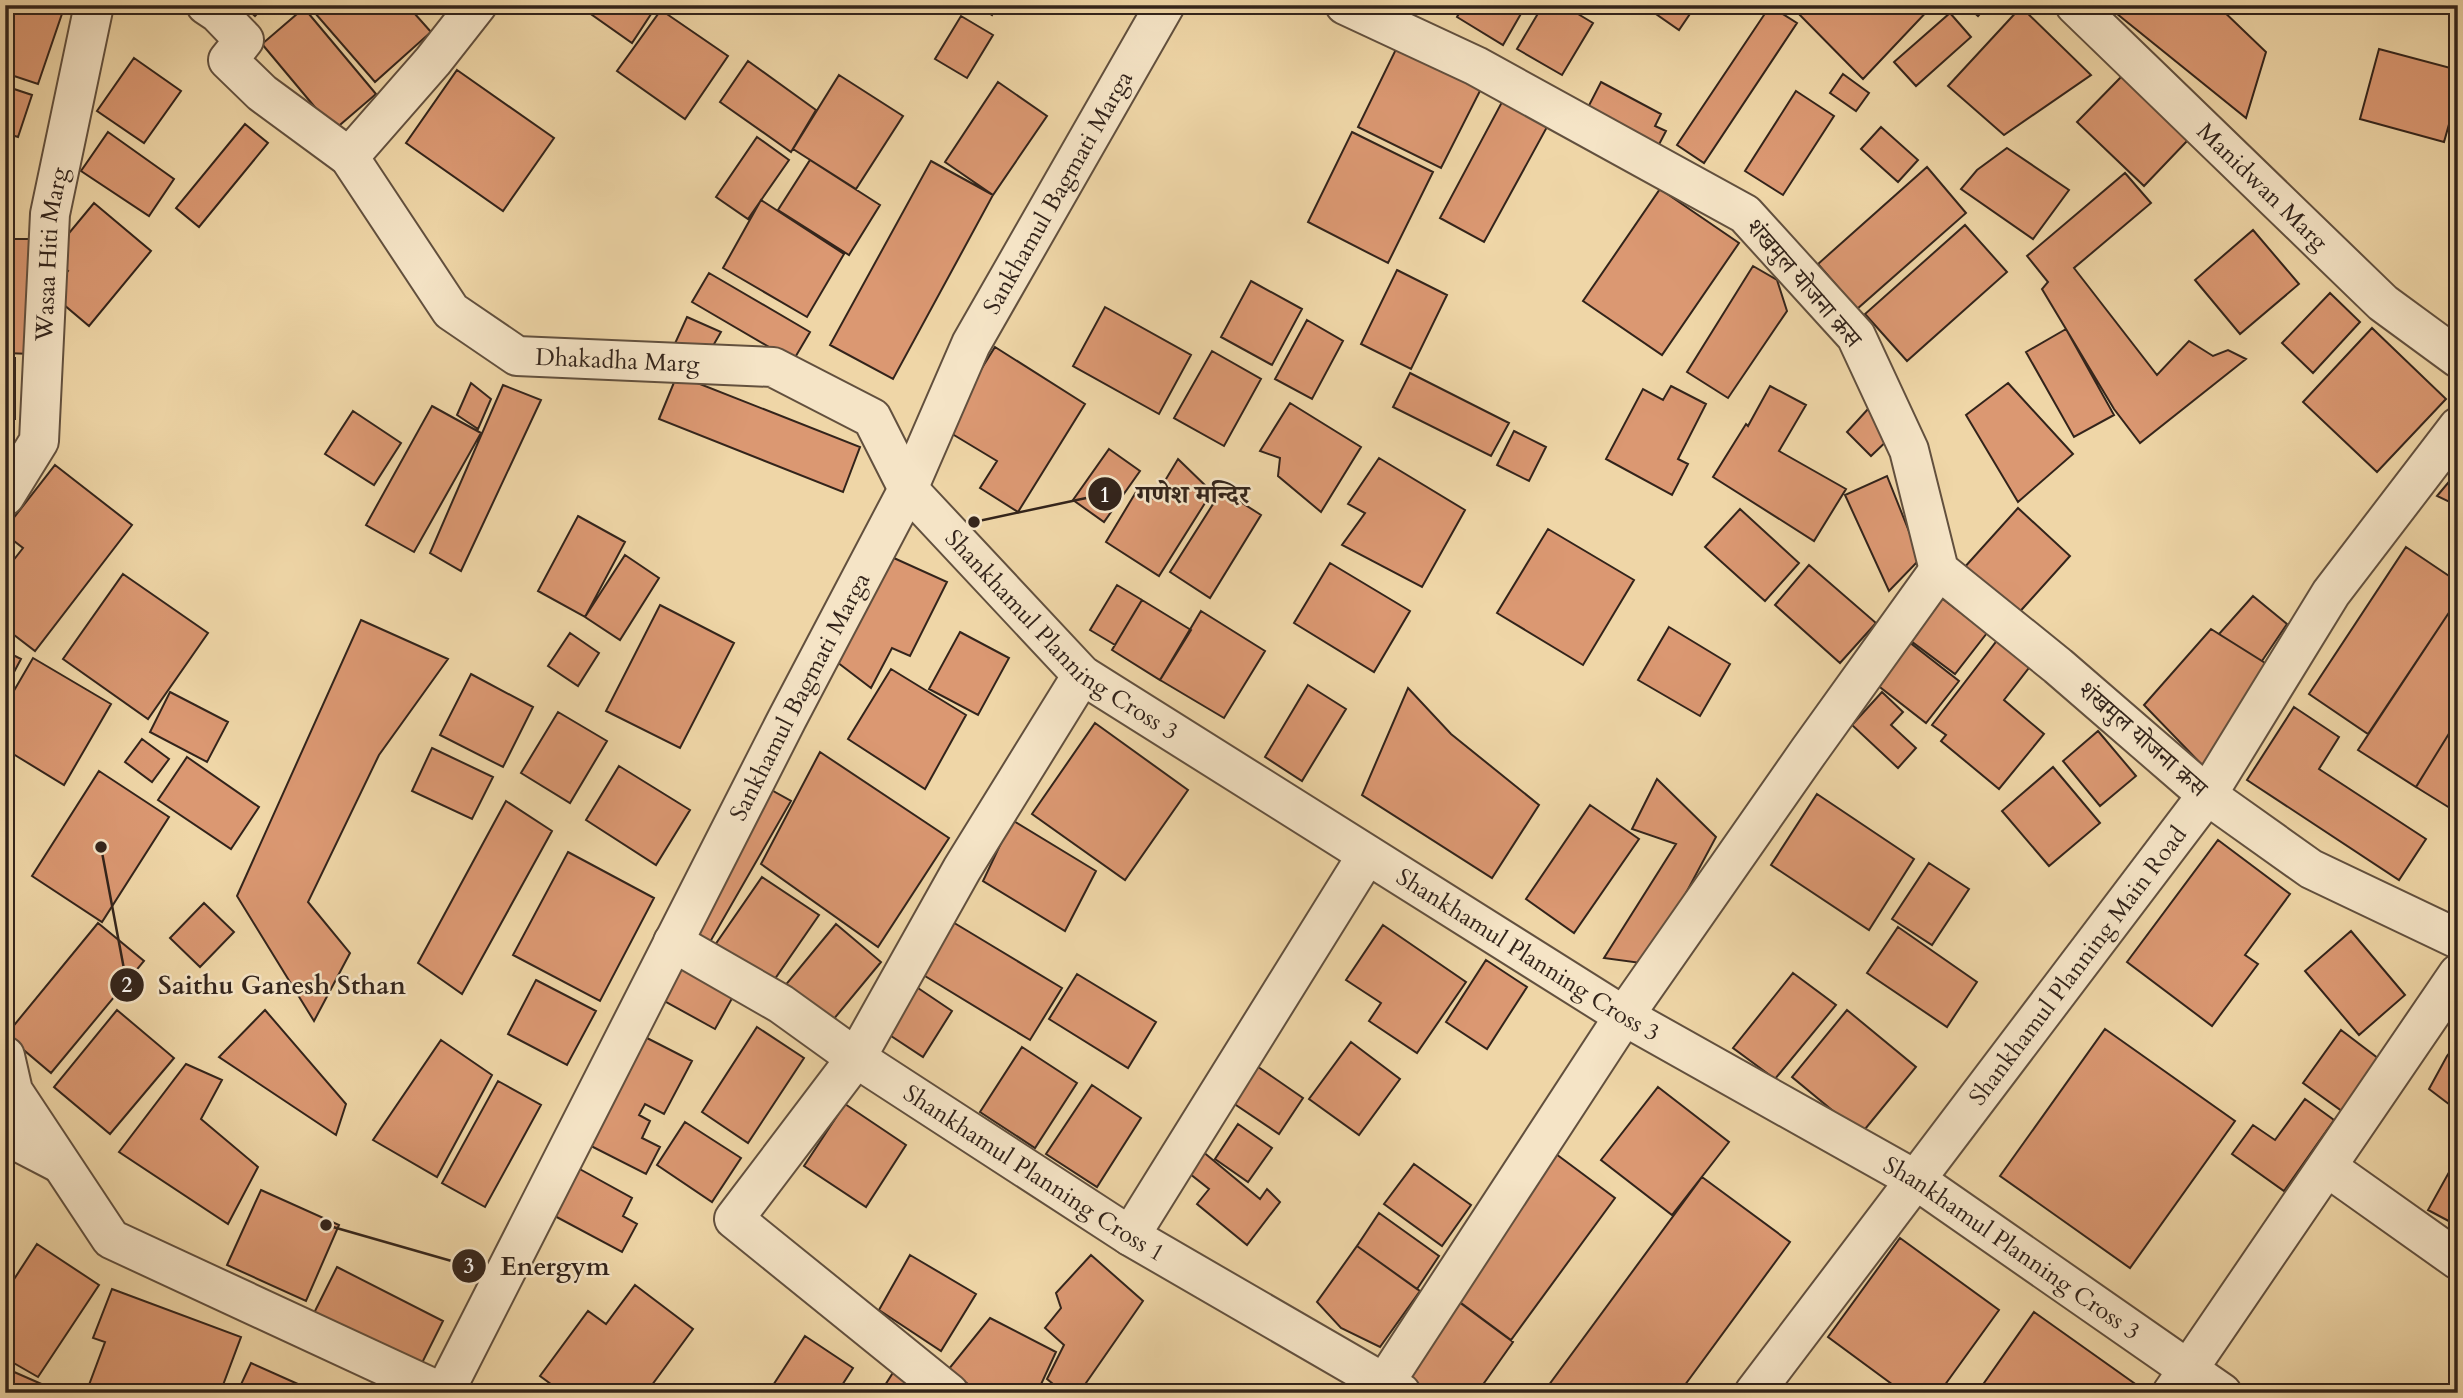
<svg xmlns="http://www.w3.org/2000/svg" width="2463" height="1398" font-family="Cardo,'Noto Serif Devanagari',serif">
<style>
.building{fill:#db9872;stroke:#33241b;stroke-width:2}
.lines{fill:none;stroke-linecap:round;stroke-linejoin:round}
.minor-casing{stroke:#62503e;stroke-width:42}
.tertiary-casing{stroke:#62503e;stroke-width:42}
.minor{stroke:#f5e4c6;stroke-width:38}
.tertiary{stroke:#f5e4c6;stroke-width:38}
.labels{text-anchor:middle;stroke-width:5;stroke-linejoin:round;paint-order:stroke}
.street-label{font-size:24px;fill:#33241b;stroke:#f5e4c6}
.leader{fill:none;stroke:#33241b;stroke-width:2.5}
.callout-dot{fill:#33241b;stroke:#f5e4c6;stroke-width:2.5}
.mark-label{font-size:21px;text-anchor:middle;font-weight:bold;fill:#fff}
.callout-label{font-size:26px;text-anchor:middle;font-weight:bold;fill:#33241b;stroke:#f5e4c6;stroke-width:5;stroke-linejoin:round;paint-order:stroke}
</style>
<rect width="100%" height="100%" fill="#efd6a7"/>
<filter id="stains"><feTurbulence type="fractalNoise" baseFrequency=".00286" numOctaves="4"/><feColorMatrix values="0 0 0 0 .2 0 0 0 0 .09 0 0 0 0 .02 0 0 0 .5 -.17"/></filter>
<radialGradient id="worn" r=".72"><stop offset=".6" stop-color="#630" stop-opacity="0"/><stop offset="1" stop-color="#630" stop-opacity=".3"/></radialGradient>
<!-- building -->
<path class="building" d="M5 5H65L38 84 5 73Z
M243 5H265L255 16Z
M308 5H407L431 32 375 82Z
M578 5H657L632 43Z
M977 5H998L992 15Z
M1464 5H1526L1503 45 1457 17Z
M1543 5H1563L1593 23 1562 75 1517 49Z
M1643 5H1696L1679 30Z
M1790 5H1933L1863 79Z
M1966 5H1988L1978 16Z
M2106 5H2217L2266 52 2246 118Z
M1770 6 1797 23 1704 163 1677 145Z
M2021 7 2091 75 2004 135 1948 86Z
M304 8 376 94 334 130 262 44Z
M661 10 728 56 685 119 617 71Z
M1950 13 1971 37 1916 86 1894 62Z
M961 16 993 35 967 78 935 59Z
M1400 41 1484 83 1441 168 1358 127Z
M2379 49 2458 70V92L2444 142 2360 119Z
M134 58 181 91 144 143 97 111Z
M748 61 816 110 791 152 720 102Z
M457 70 554 138 503 211 406 143Z
M1843 74 1869 93 1856 111 1830 93Z
M839 75 903 116 856 189 793 149Z
M2122 76 2188 140 2144 186 2077 122Z
M998 82 1047 116 993 195 945 162Z
M1601 82 1661 114 1655 126 1666 131 1652 158 1581 121Z
M5 86 32 95 18 137 5 133Z
M1796 91 1834 116 1783 195 1745 171Z
M1502 102 1547 127 1484 242 1440 218Z
M245 124 268 143 199 227 176 208Z
M1881 127 1918 160 1898 182 1861 149Z
M108 132 174 179 149 216 81 171Z
M1352 132 1433 172 1388 263 1308 222Z
M757 137 789 160 748 219 716 197Z
M2007 148 2069 190 2033 239 1961 189 1977 170Z
M810 160 880 205 849 255 778 210Z
M931 161 993 195 893 379 830 345Z
M1927 167 1966 213 1857 309 1818 264Z
M2125 173 2151 203 2074 268 2157 375 2189 341 2213 356 2228 350 2246 359 2140 443 2114 409 2042 289 2048 282 2027 256Z
M1660 189 1739 243 1662 355 1583 301Z
M761 200 844 254 807 317 723 268Z
M94 203 151 251 89 326 50 293 68 271 50 256Z
M1965 225 2007 272 1907 361 1865 314Z
M2253 230 2299 284 2240 334 2195 280Z
M5 239H34L32 354 5 353Z
M1753 266 1777 280 1787 311 1728 398 1687 372Z
M1397 270 1447 295 1411 369 1361 344Z
M709 273 810 332 793 361 692 302Z
M1251 281 1302 309 1272 365 1221 337Z
M2330 293 2360 322 2313 373 2282 343Z
M1105 307 1191 355 1159 414 1073 366Z
M687 317 721 332 710 351 672 350Z
M1307 320 1343 341 1312 399 1275 379Z
M2372 328 2446 399 2377 472 2303 402Z
M2066 329 2114 415 2074 437 2026 352Z
M995 347 1085 404 1018 512 980 488 997 461 944 429Z
M1212 351 1261 379 1224 446 1174 418Z
M5 358H15V419H5Z
M1410 373 1509 423 1491 456 1393 407Z
M677 375 860 447 843 492 659 419Z
M471 383 491 399 478 429 457 415Z
M2008 383 2073 454 2018 502 1966 415Z
M503 385 541 400 461 571 430 553Z
M1671 386 1706 404 1678 459 1688 464 1672 495 1606 459 1643 389 1663 400Z
M1770 386 1806 405 1779 451 1846 489 1814 541 1713 477 1746 424 1748 426Z
M1290 403 1361 447 1321 512 1278 476 1280 458 1260 451Z
M432 406 481 433 414 552 366 525Z
M1868 409 1893 435 1871 456 1847 432Z
M353 411 401 443 374 485 325 454Z
M1514 431 1546 447 1529 481 1497 465Z
M1109 449 1140 471 1104 522 1073 500Z
M1379 458 1465 510 1422 587 1342 545 1365 513 1348 504Z
M1178 459 1212 492 1159 576 1106 542 1136 492 1154 499Z
M55 465 132 525 35 651 5 628V571L23 548 5 534V529Z
M2458 471V506L2437 496Z
M1887 476 1920 559 1889 591 1845 495Z
M1222 490 1261 515 1210 598 1170 572Z
M2018 508 2070 556 2015 617 1963 569Z
M1740 509 1799 563 1765 601 1705 547Z
M578 516 625 542 585 617 538 591Z
M1548 529 1634 580 1583 665 1497 613Z
M2406 547 2458 582V599L2368 734 2309 694Z
M885 554 947 582 910 656 892 648 871 688 833 659Z
M625 555 659 578 620 640 585 617Z
M1330 563 1410 611 1374 672 1294 623Z
M1809 565 1876 623 1840 663 1775 605Z
M123 574 208 633 148 719 63 659Z
M1117 585 1142 600 1115 645 1090 630Z
M1939 596 1987 633 1955 674 1907 638Z
M2253 596 2287 624 2262 661 2219 634Z
M1142 600 1191 630 1160 680 1112 650Z
M2456 602 2458 604V719L2416 787 2358 750Z
M660 605 734 643 680 748 606 711Z
M1201 611 1265 651 1224 718 1160 680Z
M361 620 448 659 379 755 308 902 350 953 314 1021 237 896Z
M1669 627 1730 664 1700 716 1638 680Z
M2211 629 2273 668 2208 771 2144 705Z
M960 632 1009 658 978 715 929 689Z
M570 633 599 653 578 686 548 666Z
M2002 634 2035 660 2004 700 2044 734 1999 789 1941 741 1946 735 1932 725Z
M1909 642 1959 681 1926 723 1876 684Z
M5 651 21 659 5 689Z
M33 658 111 704 64 785 5 749V706Z
M891 669 966 715 925 789 848 739Z
M471 674 533 707 503 767 440 735Z
M1308 685 1346 709 1302 781 1265 757Z
M1408 688 1451 734 1539 805 1492 878 1362 795Z
M170 692 228 722 207 762 150 732Z
M1882 692 1903 712 1891 725 1916 748 1898 768 1852 725Z
M2294 707 2339 737 2319 769 2426 839 2399 880 2247 780Z
M558 712 607 741 570 803 521 773Z
M2458 719V813L2416 787Z
M1095 723 1188 790 1125 880 1032 814Z
M2098 731 2136 776 2100 806 2063 761Z
M142 739 169 759 152 782 125 762Z
M432 748 493 777 472 819 412 791Z
M820 752 949 838 878 947 761 864Z
M187 757 259 807 231 849 158 800Z
M619 766 690 810 656 865 586 820Z
M2053 767 2100 823 2049 866 2002 811Z
M99 771 169 817 102 922 32 876Z
M1657 779 1716 837 1648 964 1604 958 1676 844 1632 829Z
M766 787 791 801 706 949 681 935Z
M1817 794 1914 859 1869 930 1771 865Z
M506 801 552 831 462 994 418 963Z
M1590 805 1639 839 1574 933 1526 899Z
M1012 820 1096 871 1065 931 983 881Z
M2218 840 2290 894 2245 955 2258 964 2212 1026 2127 962Z
M568 852 654 898 600 1001 513 955Z
M1929 863 1969 889 1932 945 1892 919Z
M762 877 819 915 772 983 715 945Z
M204 903 234 932 200 967 170 938Z
M951 921 1062 988 1030 1040 920 973Z
M98 923 144 961 51 1073 6 1035Z
M836 924 881 962 828 1026 783 988Z
M1383 925 1466 982 1417 1053 1369 1021 1381 1003 1346 980Z
M1898 927 1977 982 1947 1027 1867 973Z
M2351 931 2405 995 2359 1035 2305 971Z
M684 953 740 984 715 1029 659 998Z
M1486 960 1527 987 1487 1049 1446 1022Z
M1793 973 1836 1005 1775 1079 1733 1048Z
M1077 974 1156 1022 1128 1068 1049 1019Z
M536 980 596 1011 567 1065 508 1034Z
M915 986 952 1011 923 1057 885 1032Z
M117 1010 174 1058 110 1134 54 1087Z
M265 1010 346 1104 336 1135 219 1057Z
M1847 1010 1916 1067 1861 1134 1792 1077Z
M757 1027 804 1058 748 1143 702 1112Z
M2105 1029 2235 1121 2130 1268 2000 1176Z
M2341 1030 2383 1062 2346 1114 2303 1083Z
M645 1037 692 1061 664 1114 645 1104 639 1115 650 1121 642 1138 660 1147 646 1174 591 1146Z
M441 1040 492 1075 437 1177 373 1140Z
M1351 1042 1400 1079 1359 1135 1309 1099Z
M2458 1042V1111L2429 1089 2447 1056Z
M1022 1047 1077 1083 1035 1148 980 1112Z
M1251 1062 1303 1098 1279 1134 1227 1099Z
M186 1064 222 1080 201 1119 258 1167 228 1224 119 1152Z
M498 1081 541 1105 485 1207 442 1183Z
M1092 1085 1141 1118 1097 1187 1046 1154Z
M1658 1087 1729 1142 1672 1215 1601 1160Z
M2305 1099 2334 1120 2284 1191 2232 1154 2253 1125 2275 1140Z
M845 1104 906 1145 866 1207 804 1166Z
M685 1122 741 1158 712 1202 657 1165Z
M1238 1124 1272 1148 1248 1182 1215 1159Z
M1196 1146 1260 1199 1267 1189 1280 1202 1247 1245 1197 1204 1209 1189 1180 1166Z
M1556 1154 1615 1198 1511 1340 1453 1297Z
M2458 1156V1226L2428 1210Z
M1414 1164 1471 1205 1442 1246 1384 1204Z
M576 1167 632 1198 623 1216 637 1224 622 1252 551 1214Z
M1702 1177 1790 1242 1679 1393H1543Z
M261 1190 339 1225 306 1301 227 1265Z
M1379 1213 1439 1256 1417 1289 1357 1246Z
M1900 1238 1999 1310 1939 1393H1904L1828 1337Z
M37 1244 99 1285 38 1377 5 1358V1293Z
M1357 1246 1420 1291 1380 1347 1341 1328 1317 1302Z
M910 1255 976 1294 941 1351 879 1310Z
M1091 1255 1143 1301 1079 1393H1064L1047 1379 1064 1345 1045 1328 1061 1308 1056 1293Z
M337 1267 443 1321 417 1373 311 1319Z
M635 1285 693 1329 646 1393H563L540 1376 588 1311 606 1324Z
M112 1289 241 1337 220 1393H86L105 1342 93 1338Z
M1459 1302 1513 1342 1477 1393H1430L1406 1375Z
M2034 1312 2148 1393H1977Z
M990 1318 1056 1352 1037 1393H981L948 1370Z
M805 1336 853 1368 837 1393H768Z
M251 1363 318 1393H237Z
M5 1368 62 1393H5Z
M896 1368 933 1393H880Z"/>
<g class="lines">
<defs>
<g id="minor">
<path id="s1" d="M206 5 218 13 244 40 228 60 262 93 349 157 451 311 517 356 773 367 872 418 908 489 1082 675 1624 1016 1916 1180 2222 1393"/>
<path d="M1345 5 1476 66 1745 214 1856 336 1909 450 1939 570 2058 666 2207 795 2311 869 2458 939"/>
<path id="s2" d="M2075 5 2383 303 2458 358"/>
<path d="M349 157 433 61 477 5"/>
<path id="s3" d="M5 496 39 441 50 214 94 5"/>
<path id="s4" d="M673 942 781 1004 856 1058 1130 1236 1401 1393"/>
<path d="M5 1135 59 1163"/>
<path d="M2327 1167 2458 1260"/>
<path d="M1130 1236 1367 855"/>
<path id="s5" d="M444 1393 787 719 908 489 971 344 1165 5"/>
<path d="M949 1393 734 1219 856 1058 962 869 1082 675"/>
<path d="M1378 1393 1624 1016 1809 751 1939 570"/>
<path id="s6" d="M1754 1393 2207 795 2331 593 2458 427"/>
<path d="M2172 1393 2458 974"/>
</g>
<path id="tertiary" d="M5 1056 13 1091 111 1239 443 1393"/>
</defs>
<!-- minor casing -->
<use href="#minor" class="minor-casing"/>
<!-- tertiary casing -->
<use href="#tertiary" class="tertiary-casing"/>
<!-- minor -->
<use href="#minor" class="minor"/>
<!-- tertiary -->
<use href="#tertiary" class="tertiary"/>
</g>
<g class="labels">
<!-- street labels -->
<g class="street-label">
<text dy="8" stroke="none"><textPath href="#s2" startOffset="261">Manidwan Marg</textPath></text>
<text dy="8" stroke="none"><textPath href="#s5" startOffset="1349">Sankhamul Bagmati Marga</textPath></text>
<text dy="8" stroke="none"><textPath href="#s3" startOffset="252">Wasaa Hiti Marg</textPath></text>
<text transform="translate(1804 283) rotate(49)" y="8">शंखमुल योजना क्रस</text>
<text dy="8" stroke="none"><textPath href="#s1" startOffset="598">Dhakadha Marg</textPath></text>
<text dy="8" stroke="none"><textPath href="#s1" startOffset="1158">Shankhamul Planning Cross 3</textPath></text>
<text dy="8" stroke="none"><textPath href="#s5" startOffset="782">Sankhamul Bagmati Marga</textPath></text>
<text transform="translate(2143 739) rotate(41)" y="8">शंखमुल योजना क्रस</text>
<text dy="8" stroke="none"><textPath href="#s1" startOffset="1726">Shankhamul Planning Cross 3</textPath></text>
<text dy="8" stroke="none"><textPath href="#s6" startOffset="536">Shankhamul Planning Main Road</textPath></text>
<text dy="8" stroke="none"><textPath href="#s4" startOffset="429">Shankhamul Planning Cross 1</textPath></text>
<text dy="8" stroke="none"><textPath href="#s1" startOffset="2292">Shankhamul Planning Cross 3</textPath></text>
</g>
</g>
<!-- callouts -->
<path class="leader" d="M974 522L1105 494M101 847L127 985M326 1225L469 1266"/>
<g class="callout-dot">
<circle cx="974" cy="522" r="7"/>
<circle cx="101" cy="847" r="7"/>
<circle cx="326" cy="1225" r="7"/>
<circle cx="1105" cy="494" r="18"/>
<circle cx="127" cy="985" r="18"/>
<circle cx="469" cy="1266" r="18"/>
</g>
<g class="mark-label">
<text x="1105" y="502">1</text>
<text x="127" y="992">2</text>
<text x="469" y="1273">3</text>
</g>
<g class="callout-label">
<text x="1193" y="503">गणेश मन्दिर</text>
<text x="282" y="994">Saithu Ganesh Sthan</text>
<text x="555" y="1275">Energym</text>
</g>
<!-- margin -->
<rect width="2463" height="1398" fill="none" stroke="#efd6a7" stroke-width="28"/>
<rect x="7" y="7" width="2449" height="1384" fill="none" stroke="#33241b" stroke-width="3.5"/>
<rect x="14" y="14" width="2435" height="1370" fill="none" stroke="#33241b" stroke-width="2"/>
<rect width="100%" height="100%" filter="url(#stains)"/>
<rect width="100%" height="100%" fill="url(#worn)"/>
</svg>
